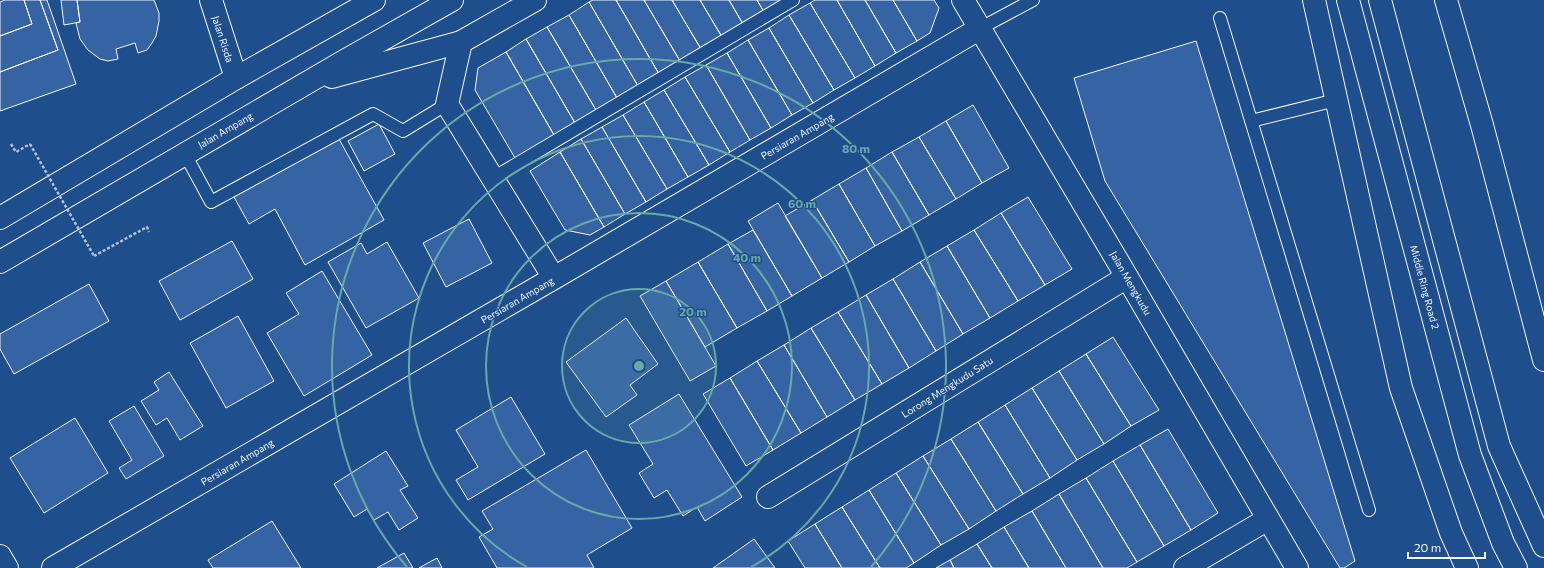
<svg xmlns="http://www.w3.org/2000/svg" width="1544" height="568" font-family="Commissioner,sans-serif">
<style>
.building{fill:#3563a3;stroke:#f2f6ff}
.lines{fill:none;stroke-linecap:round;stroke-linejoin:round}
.lane-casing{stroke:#f2f6ff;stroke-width:14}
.street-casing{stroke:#f2f6ff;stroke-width:24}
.secondary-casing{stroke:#f2f6ff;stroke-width:24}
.highway-casing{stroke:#f2f6ff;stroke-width:24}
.path{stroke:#b3c4dc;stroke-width:2.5;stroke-dasharray:3 2;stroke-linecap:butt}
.lane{stroke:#1f4e8c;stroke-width:12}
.street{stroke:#1f4e8c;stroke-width:22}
.secondary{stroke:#1f4e8c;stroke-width:22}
.highway{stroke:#1f4e8c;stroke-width:22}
.path-bridge{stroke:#b3c4dc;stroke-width:2.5;stroke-dasharray:3 2;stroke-linecap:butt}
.ring{fill:none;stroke:#6aa9a8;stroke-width:2}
.labels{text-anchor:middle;stroke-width:3;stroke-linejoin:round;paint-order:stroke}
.street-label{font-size:10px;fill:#f2f6ff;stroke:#1f4e8c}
.centre{fill:#6aa9a8;stroke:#1f4e8c;stroke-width:2}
.ring-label{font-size:12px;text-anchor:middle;font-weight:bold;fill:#6aa9a8;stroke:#1f4e8c;stroke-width:3;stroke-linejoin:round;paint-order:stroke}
</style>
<rect width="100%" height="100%" fill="#1f4e8c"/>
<!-- building -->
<path class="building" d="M5 0H24L32 24 0 36V2Z
M24 0H40L58 50 0 72V36L32 24Z
M40 0H47L76 84 0 111V72L58 50Z
M61 0H77L80 22 64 25Z
M77 0H154L159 13V21L156 36 152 43 147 50 138 53 135 43 116 49 118 59 108 61 100 59 88 50 80 39 76 23 80 22Z
M593 0H616L659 74 638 86 589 2Z
M616 0H644L680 61 659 74Z
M644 0H672L701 49 680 61Z
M672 0H700L722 37 701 49Z
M700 0H729L743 24 722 37Z
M729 0H757L764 12 743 24Z
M757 0H785L764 12Z
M815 0H837L875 66 855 78 810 3Z
M837 0H865L896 53 875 66Z
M865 0H893L917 41 896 53Z
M893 0H934L939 8 930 33 917 41Z
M589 2 638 86 617 98 569 15Z
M810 3 855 78 834 90 789 15Z
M569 15 617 98 596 110 547 27Z
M789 15 834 90 813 103 769 28Z
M547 27 596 110 575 123 526 39Z
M769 28 813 103 792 115 748 40Z
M526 39 575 123 554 135 506 52Z
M748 40 792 115 771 128 727 53Z
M1196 41 1355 561 1344 568H1340L1105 181 1074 78Z
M506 52 554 135 515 158 475 90 478 68Z
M727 53 771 128 750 140 706 65Z
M706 65 750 140 730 152 685 77Z
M685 77 730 152 709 165 664 90Z
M664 90 709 165 688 177 644 102Z
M644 102 688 177 667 189 623 115Z
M973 105 1009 168 982 183 946 121Z
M623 115 667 189 646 202 602 127Z
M946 121 982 183 956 199 919 137Z
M379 124 395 154 364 171 348 141Z
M602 127 646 202 625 214 581 139Z
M919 137 956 199 929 215 892 152Z
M339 139 384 220 305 265 275 209 249 224 234 197Z
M581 139 625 214 604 227 560 152Z
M560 152 604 227 590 235 565 230 530 171Z
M892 152 929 215 902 231 866 168Z
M866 168 902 231 875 246 839 184Z
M839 184 875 246 849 262 812 200Z
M1028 197 1072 269 1045 285 1001 213Z
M812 200 849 262 822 278 785 216Z
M778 203 822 278 792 296 748 221Z
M1001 213 1045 285 1018 301 974 230Z
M469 219 492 263 446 287 423 243Z
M753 230 792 296 767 311 728 244Z
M974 230 1018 301 990 318 947 246Z
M232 241 253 279 180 320 159 281Z
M387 242 419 298 366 328 328 262 361 243 367 254Z
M728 244 767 311 737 328 698 262Z
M947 246 990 318 963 334 920 262Z
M698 262 737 328 705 347 666 281Z
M920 262 963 334 936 351 893 279Z
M322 271 372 355 304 396 267 333 299 314 286 293Z
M893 279 936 351 909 368 866 295Z
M666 281 716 366 690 381 640 296Z
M89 284 109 321 14 374 0 349V334Z
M866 295 909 368 882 384 838 312Z
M838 312 882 384 855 400 811 328Z
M238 316 274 381 226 408 190 343Z
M626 318 658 364 630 385 637 395 606 417 566 362Z
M811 328 855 400 827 417 784 345Z
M1113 337 1159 410 1131 426 1086 354Z
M784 345 827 417 801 433 757 361Z
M1086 354 1131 426 1104 444 1059 371Z
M757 361 801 433 773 450 730 378Z
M1059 371 1104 444 1077 460 1032 388Z
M169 372 203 426 180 440 167 418 156 425 141 401 159 390 154 382Z
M730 378 773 450 746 466 703 394Z
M1032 388 1077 460 1050 478 1005 405Z
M679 394 742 497 705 521 697 507 683 516 667 490 654 498 639 473 653 464 629 425Z
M511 397 545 454 468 500 456 480 478 467 456 430Z
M1005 405 1050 478 1023 494 978 422Z
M134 406 164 456 126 479 119 468 132 460 109 421Z
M75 418 108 473 44 513 10 458Z
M978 422 1023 494 996 511 951 439Z
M1168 429 1218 513 1191 530 1140 445Z
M951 439 996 511 969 529 923 456Z
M1140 445 1191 530 1164 546 1113 461Z
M586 450 632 528 587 555 594 568H497L479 537 493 529 482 511Z
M386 451 408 486 400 490 418 518 399 530 388 512 374 520 367 509 354 517 334 484Z
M923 456 969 529 941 545 896 473Z
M1113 461 1164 546 1137 562 1086 478Z
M896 473 941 545 914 563 869 490Z
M1086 478 1137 562 1127 568H1103L1059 494Z
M869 490 914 563 906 568H880L842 507Z
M1059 494 1103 568H1066L1032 511Z
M842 507 880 568H842L815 524Z
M1032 511 1066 568H1029L1004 527Z
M272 521 301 568H213L208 560Z
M815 524 842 568H805L788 541Z
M1004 527 1029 568H992L977 544Z
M754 539 775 568H713Z
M977 544 992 568H954L950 560Z
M404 553 413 568H377Z
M437 558 442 568H419Z
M950 560 954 568H936Z"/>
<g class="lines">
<defs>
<path id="lane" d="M1220 18 1369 510
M979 29 1033 0
M1251 121 1336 100
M185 154 211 202 373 114 403 131 447 104
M493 178 793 0"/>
<path id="street" d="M211 0 236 78
M963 0 1127 277 1297 568
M461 42 447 104 554 278
M768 497 1127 277
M53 568 554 278 979 29
M1185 568 1268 519"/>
<path id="secondary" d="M1314 0 1401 388 1451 533 1467 568
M1446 0 1482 125 1544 360
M332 77 461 42 535 0
M0 218 236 78 374 0
M0 262 346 60 452 0
M0 556 7 568"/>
<path id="highway" d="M1348 0 1470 455 1503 543 1516 568
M1380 0 1499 446 1544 546"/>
</defs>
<!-- lane casing -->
<use href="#lane" class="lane-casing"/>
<!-- street casing -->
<use href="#street" class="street-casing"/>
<!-- secondary casing -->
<use href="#secondary" class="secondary-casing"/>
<!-- highway casing -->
<use href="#highway" class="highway-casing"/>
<!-- path -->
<path class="path" d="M11 144 16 152 30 144
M94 256 147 227 149 232"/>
<!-- lane -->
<use href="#lane" class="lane"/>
<!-- street -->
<use href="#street" class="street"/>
<!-- secondary -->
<use href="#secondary" class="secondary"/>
<!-- highway -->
<use href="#highway" class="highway"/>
<!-- path-bridge -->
<path class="path-bridge" d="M30 144 94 256"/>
</g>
<!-- distance rings -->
<circle cx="639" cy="366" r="77" fill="#6aa9a8" fill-opacity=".12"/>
<g class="ring">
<circle cx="639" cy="366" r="77"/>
<circle cx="639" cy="366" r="153"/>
<path d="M527 567A230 230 0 1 1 751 567"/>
<path d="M407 567A307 307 0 1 1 871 567"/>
</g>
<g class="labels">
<!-- street labels -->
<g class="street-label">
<text transform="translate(223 39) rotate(72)" y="4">Jalan Risda</text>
<text transform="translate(225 130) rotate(-30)" y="4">Jalan Ampang</text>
<text transform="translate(797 136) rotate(-30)" y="4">Persiaran Ampang</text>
<text transform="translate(1131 283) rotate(60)" y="4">Jalan Mengkudu</text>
<text transform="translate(1425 287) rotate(75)" y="4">Middle Ring Road 2</text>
<text transform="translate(517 300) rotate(-30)" y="4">Persiaran Ampang</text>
<text transform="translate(947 387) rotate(-32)" y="4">Lorong Mengkudu Satu</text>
<text transform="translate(237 462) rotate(-30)" y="4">Persiaran Ampang</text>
</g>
</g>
<circle cx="639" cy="366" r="6" class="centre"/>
<g class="ring-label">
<text x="856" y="153">80 m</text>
<text x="802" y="208">60 m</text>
<text x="747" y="262">40 m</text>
<text x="693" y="316">20 m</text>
</g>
<!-- scale -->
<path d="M1408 552v6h77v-6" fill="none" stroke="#f2f6ff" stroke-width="2"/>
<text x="1414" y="552" font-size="12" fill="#f2f6ff" stroke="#1f4e8c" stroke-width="3" paint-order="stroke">20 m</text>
</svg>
